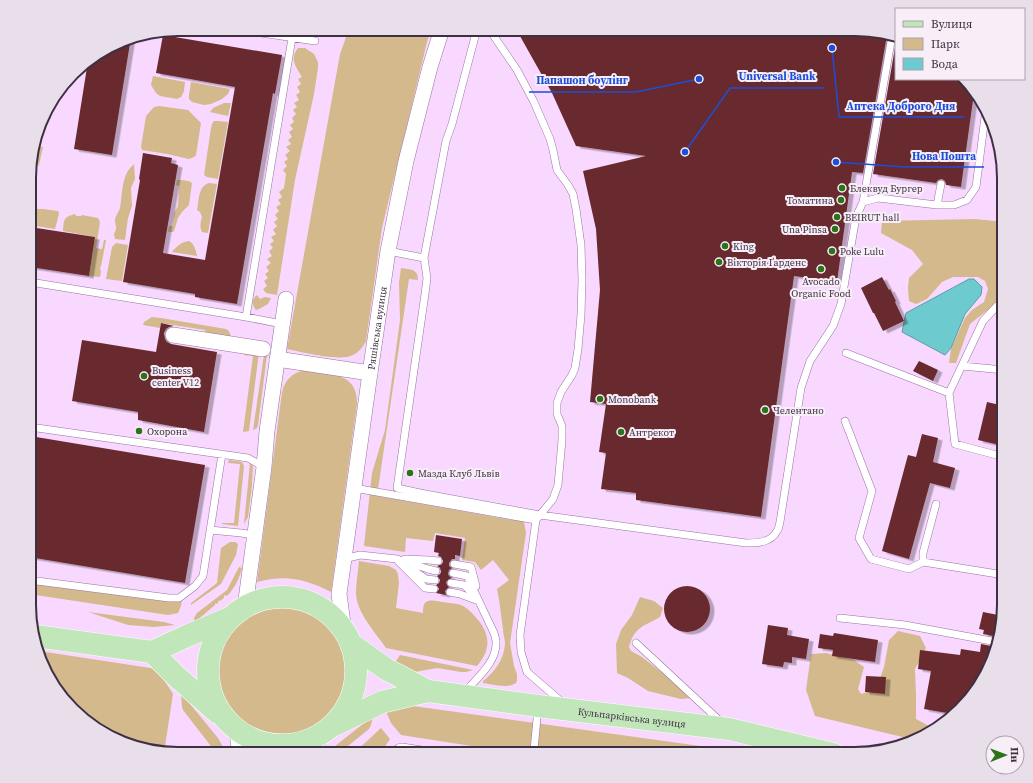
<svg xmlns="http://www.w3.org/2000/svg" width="1033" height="783" font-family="'Source Serif 4',serif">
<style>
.green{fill:#d4b98d}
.water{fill:#6dcacf;stroke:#5f9ca5}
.building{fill:#682b2d;filter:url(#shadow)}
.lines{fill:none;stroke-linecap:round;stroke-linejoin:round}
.lane-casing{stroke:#9873a0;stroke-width:8}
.street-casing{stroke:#9873a0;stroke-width:16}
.secondary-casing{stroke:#9873a0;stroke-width:22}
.primary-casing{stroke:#fff;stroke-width:23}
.lane{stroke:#fff;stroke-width:7}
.street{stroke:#fff;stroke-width:15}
.secondary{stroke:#fff;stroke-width:21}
.primary{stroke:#c1e6b9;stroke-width:22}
.poi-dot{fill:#2a7317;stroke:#f7eef8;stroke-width:1.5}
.labels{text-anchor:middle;stroke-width:4;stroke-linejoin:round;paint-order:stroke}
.poi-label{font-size:10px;fill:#3f2f43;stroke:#f7eef8;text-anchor:start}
.street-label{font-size:10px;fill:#3f2f43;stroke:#f7eef8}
.rim{fill:none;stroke:#3f2f43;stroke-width:2}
.leader{fill:none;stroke:#1d4ed8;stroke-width:1.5}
.callout-dot{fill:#1d4ed8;stroke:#f7eef8;stroke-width:1.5}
.callout-label{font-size:11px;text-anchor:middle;font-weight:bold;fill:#1d4ed8;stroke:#f7eef8;stroke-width:4;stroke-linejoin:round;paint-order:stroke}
</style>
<defs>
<filter id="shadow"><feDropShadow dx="4.5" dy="2.5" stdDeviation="0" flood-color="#0004"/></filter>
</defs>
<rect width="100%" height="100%" fill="#f8d8ff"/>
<!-- green -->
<path class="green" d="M349 29H431L427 42 382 228 366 341C363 347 359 352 353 355 340 362 302 352 287 349L340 54Z
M298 48H305L314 54 318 62V68L314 94 295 180 277 295 266 293 263 289 267 286 264 281 268 278 265 274 269 271 266 267 271 263 267 259 272 256 269 251 273 248 270 244 274 241 271 237 276 234 273 230 277 226 274 222 278 219 275 215 279 211 276 207 281 204 278 200 282 197 279 192 284 188 286 174 283 170 287 166 284 162 288 159 285 155 290 151 286 147 291 144 288 140 292 137 289 132 293 129 290 125 294 122 292 118 296 114 293 110 297 107 294 103 299 100 296 95 300 92 297 87 301 84 298 79 302 77C296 67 289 59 298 48Z
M153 76 185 82 184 91 181 97 177 99 160 96 156 93 151 85Z
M191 82 230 89 228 94 222 99 211 104 204 105 192 102 189 99V95Z
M224 103H231L228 116 210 112 213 108Z
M159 106 188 110 201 123 196 155 194 157 189 159 167 154 142 150 141 147 146 116 154 107Z
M214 121H218L228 122 218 179 207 177 204 175 211 128 212 124Z
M35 146 43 147 39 165C36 168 34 168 30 167V158Z
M134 164 135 179 131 188 132 206 128 218 125 240 115 239 114 234C118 226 115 227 115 219 116 215 119 212 120 208 123 192 121 175 134 164Z
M177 180C183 180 188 180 192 183L189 205 182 212 178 218 174 231 173 232H168L169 226H173L174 213 178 206 179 186 176 185Z
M209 183 217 184 208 233 202 232C199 226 201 222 202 216L201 215 200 212 197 210C199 201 198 186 209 183Z
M37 209H43L58 211 59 214 55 229 30 225V214Z
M75 214 76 216H81L82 215 98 218 100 222 96 248 102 249 104 240H106C104 250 103 259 100 269L101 271 100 277 89 276 95 237 63 231C64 220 63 217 75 214Z
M1004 217V299L985 312 970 324 956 363H949L951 349 965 318 972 310 984 302 988 289 985 281 978 277H953L942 282 927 299 916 304 909 301 908 288 909 278 923 264 912 250 881 233 882 221 975 219 995 221Z
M189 241C194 243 196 251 197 256L172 252C177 246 181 242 189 241Z
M116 243 128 245 122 281 106 279 112 247Z
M401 268C410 270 418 268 418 280L409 279 377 496 512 520 521 519 524 522 526 533 510 643 514 666 517 674V680L516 683C508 689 492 684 483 683V681C495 672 504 659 505 644 505 639 503 634 503 629 501 616 500 603 497 589L509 580 493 560 481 570 475 562 462 560 465 538 435 533 433 541 406 538 405 552 364 546 372 473 385 430 400 320 399 283Z
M257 295 260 299 265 297 271 298 268 304 259 309 256 310C251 304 252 299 257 295Z
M152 317 161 318 226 329 229 331 231 336 205 335V330L161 323 160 328 143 325 144 322Z
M266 341 268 343V347L258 425 257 428 253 430Z
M244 350 259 352 249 431 243 432 253 356 244 355Z
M305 370C329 374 358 372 357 404L331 592C307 579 284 574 257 582L282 392C285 380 292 373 305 370Z
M229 460 242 462 244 466 238 526 222 524V523H234L240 464 228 463Z
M250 463 253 466 252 483V486L248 517 244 524Z
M230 542H235L238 544 236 555 221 584 191 605V603L217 583 221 548Z
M359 561 389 566 396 570 398 574 399 583 396 608 423 613C423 610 423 604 426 602 431 599 437 601 442 602 448 603 457 603 463 606 470 610 474 615 479 621 491 637 490 651 477 666L386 648C376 633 356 612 356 593 356 583 358 572 359 561Z
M239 567 242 568C239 579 235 588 227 596L225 595 224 596V598L220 601 219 600 218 602V603L217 604 216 603 215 604V605L195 622 194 618 197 613 227 590Z
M29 578 182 599 181 606 178 613 168 615 29 594Z
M640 597 654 601 663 608 660 617C643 627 635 626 629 647L631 651 642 657 665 675 686 686 692 698 681 699 648 691 628 678 617 673 616 644 621 630 632 615Z
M217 671a64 64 0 1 1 128 0a64 64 0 1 1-128 0Z
M88 612 164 622 175 625 154 627 128 625Z
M898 631 920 636 926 648 915 669 916 695V719L931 727 938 726 921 739 915 740 815 716 806 690 811 654 826 653 854 660 864 667 858 689 861 694 876 690 884 667 889 640Z
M39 651 157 669 173 694 164 753 121 743 80 717 44 671Z
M400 655 473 670 466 672H461L437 668 415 672 394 664Z
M181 693 218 738 227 754H217L183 710 182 707Z
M413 706 736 751 752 754H522L401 735 391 723 385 709Z
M373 716 371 725 369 729 338 754H325Z
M381 728 390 739 380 754H353Z"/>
<!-- water -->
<path class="water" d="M969 279H974L982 287 981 295 965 314 951 348 945 355 902 332 906 313Z"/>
<!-- building -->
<path class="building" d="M516 29H864L887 35 863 173 852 172 837 282 794 276 761 517 636 500V493L601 489 606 453 599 452 606 404 590 402 600 290 596 229 583 171 646 156 576 146 552 93Z
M163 35 282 55 275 94 273 93 237 304 195 297V294L123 282 140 180 139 179 143 153 172 158 171 163 178 165 163 253 205 260 235 87 156 73Z
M131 37 112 155 74 149 88 61Z
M896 42V79H963L974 93 961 187 946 185 945 181 942 179 938 180 936 183 873 174Z
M30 227 95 237 89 276 30 267Z
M882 277 889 290 890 289 896 301 895 302 904 321 883 331 874 313H873L861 288Z
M161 323 174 326 169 327 166 329 164 333 165 339 167 342 171 344 217 352 204 432 138 420V412L72 401 82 340 156 352Z
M919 361 938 370 933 381 913 371Z
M987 402 1004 406V446L978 440Z
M922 434 938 438 933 462 955 468 950 488 930 483 909 559 882 551 908 455 916 457Z
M30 436 205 465 185 583 29 557Z
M436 535 462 539 460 556 455 555V559H452L449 563V566L452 568 449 570 448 574 449 576 452 578 449 579 446 582 447 585 449 587 445 591 446 595 436 593 439 589 438 587 436 585 439 583 440 580 437 576 440 574 441 572 440 568 437 566 442 564 443 561 441 557 438 556 439 553 434 552Z
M664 609a23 23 0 1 1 46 0a23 23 0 1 1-46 0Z
M983 612 1003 616 998 637 983 634 984 630 979 629Z
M768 625 788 628 787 635 809 639 806 659 792 657V663L784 662 783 667 762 664Z
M834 633 878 640 875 662 832 656 833 650 818 648 820 634 833 636Z
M981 644 996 647 993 662 967 703 953 714 924 709 931 671 918 669 920 650 960 655 961 649 980 652Z
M866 676 886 677 885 694 865 692Z"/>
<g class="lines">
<defs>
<path id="lane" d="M234 29 315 41
M477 29 452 124 446 141 424 258 427 278 425 294 397 488 420 493 540 515 746 543C757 543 771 543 777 531 779 529 779 525 780 522L801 388 810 361 833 326 841 304 856 217 863 202 878 198 937 205 941 184
M489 29 517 70 534 102 550 139 553 150 557 170 568 185 573 194 576 209 581 245 582 280 581 315 578 349 575 368 572 375 561 392 557 403V414L562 426V440L558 485 553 499 536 520 520 635 521 652 527 672 563 703
M863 202 892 36
M937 205H954L967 200 976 187 986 109
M388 251 424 258
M30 282 246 317 282 324
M246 317 292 38
M846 353 949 393
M962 366 1004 370
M845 421 872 491 859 538 871 559 909 569 923 562 1004 575
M30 427 248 458 264 467
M1004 457 955 444 949 393 983 321 997 306 1004 303
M354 488 536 520
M210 530 241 533 254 535
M344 559 360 555 397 559 428 569 436 571
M405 559 429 560 438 561
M398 561 425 588 434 589
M923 562V553L936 504
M454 564 471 567 476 586
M409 567 426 579 435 580
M453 573 467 576 494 633C495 636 496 639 496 642 497 662 477 678 465 692
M29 580 169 598H179L195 586 203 576 222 454
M451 583 464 585 475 596
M450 592 460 594 476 600
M840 618 905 625 997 642
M636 643 721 722
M395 754C396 749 398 747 402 747L448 754
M529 754 534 750 538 708"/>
<g id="street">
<path d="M173 335 263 349"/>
<path d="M277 359 370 373"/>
<path d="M245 607 264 467 267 431 286 299"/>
<path id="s1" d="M344 631 339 594 370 373 388 251 406 161 430 67 442 29"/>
</g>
<path id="secondary" d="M240 733 243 754
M307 754 318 736"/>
<g id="primary">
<circle cx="282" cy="671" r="74"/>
<path d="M35 636 152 652 189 635 230 618"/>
<path id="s2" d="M351 644 386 669 428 691 538 706 729 729 833 754"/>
<path d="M152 652 176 676 218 713"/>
<path d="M334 725 382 702 428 691"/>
</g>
</defs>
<!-- lane casing -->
<use href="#lane" class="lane-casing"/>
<!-- street casing -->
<use href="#street" class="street-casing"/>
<!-- secondary casing -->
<use href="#secondary" class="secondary-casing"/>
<!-- primary casing -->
<use href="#primary" class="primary-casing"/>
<!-- lane -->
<use href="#lane" class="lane"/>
<!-- street -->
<use href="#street" class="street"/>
<!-- secondary -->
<use href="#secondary" class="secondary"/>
<!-- primary -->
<use href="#primary" class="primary"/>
</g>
<!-- markers -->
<g class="poi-dot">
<circle cx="842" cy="188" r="4"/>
<circle cx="841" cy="200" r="4"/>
<circle cx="837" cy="217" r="4"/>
<circle cx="835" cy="229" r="4"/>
<circle cx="725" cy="246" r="4"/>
<circle cx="832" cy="251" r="4"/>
<circle cx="719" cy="262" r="4"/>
<circle cx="821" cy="269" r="4"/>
<circle cx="144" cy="376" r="4"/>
<circle cx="600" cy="399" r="4"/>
<circle cx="765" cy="410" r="4"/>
<circle cx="139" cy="431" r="4"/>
<circle cx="621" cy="432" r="4"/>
<circle cx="410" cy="473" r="4"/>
</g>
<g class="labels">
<!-- poi labels -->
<g class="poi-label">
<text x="850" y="192">Блеквуд Бургер</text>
<text x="833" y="204" text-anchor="end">Томатина</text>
<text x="845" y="221">BEIRUT hall</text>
<text x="827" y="233" text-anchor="end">Una Pinsa</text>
<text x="733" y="250">King</text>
<text x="840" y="255">Poke Lulu</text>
<text x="727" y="266">Вікторія Ґарденс</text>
<text x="821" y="285" text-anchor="middle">Avocado<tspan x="821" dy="12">Organic Food</tspan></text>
<text x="152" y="374">Business<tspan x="152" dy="12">center V12</tspan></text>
<text x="608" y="403">Monobank</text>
<text x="773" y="414">Челентано</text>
<text x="147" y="435">Охорона</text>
<text x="629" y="436">Антрекот</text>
<text x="418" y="477">Мазда Клуб Львів</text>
</g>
<!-- street labels -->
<g class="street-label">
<text dy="4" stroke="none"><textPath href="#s1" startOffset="306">Ряшівська вулиця</textPath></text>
<text dy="4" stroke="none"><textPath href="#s2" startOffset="296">Кульпарківська вулиця</textPath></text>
</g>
</g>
<!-- crop -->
<path d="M0 0H1033V783H0ZM178 36H855A142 142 0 0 1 997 178V605A142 142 0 0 1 855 747H178A142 142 0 0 1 36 605V178A142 142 0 0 1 178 36Z" fill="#e8dfea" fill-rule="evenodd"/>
<path class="rim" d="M178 36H855A142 142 0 0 1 997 178V605A142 142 0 0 1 855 747H178A142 142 0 0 1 36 605V178A142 142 0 0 1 178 36Z"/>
<!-- callouts -->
<path class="leader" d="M685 152L730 88H824M699 79L636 92H529M832 48L839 117H964M836 162L904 167H984"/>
<g class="callout-dot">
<circle cx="685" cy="152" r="4"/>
<circle cx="699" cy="79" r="4"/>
<circle cx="832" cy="48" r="4"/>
<circle cx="836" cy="162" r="4"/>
</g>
<g class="callout-label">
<text x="777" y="80">Universal Bank</text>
<text x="582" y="84">Папашон боулінг</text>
<text x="901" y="110">Аптека Доброго Дня</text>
<text x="944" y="160">Нова Пошта</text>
</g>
<!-- legend -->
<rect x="895" y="8" width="130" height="72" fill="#f7eef8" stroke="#ada2b0"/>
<rect x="903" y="21" width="20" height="6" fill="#c1e6b9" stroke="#ada2b0"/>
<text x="931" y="28" font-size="12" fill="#3f2f43">Вулиця</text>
<rect x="903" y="38" width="20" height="12" fill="#d4b98d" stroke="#ada2b0"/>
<text x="931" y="48" font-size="12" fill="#3f2f43">Парк</text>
<rect x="903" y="58" width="20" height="12" fill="#6dcacf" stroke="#ada2b0"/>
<text x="931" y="68" font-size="12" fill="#3f2f43">Вода</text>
<!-- north arrow -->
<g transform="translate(1005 755) rotate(89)"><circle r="19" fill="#f7eef8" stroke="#ada2b0"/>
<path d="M0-3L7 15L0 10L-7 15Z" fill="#2a7317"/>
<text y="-6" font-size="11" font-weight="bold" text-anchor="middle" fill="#3f2f43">Пн</text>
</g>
</svg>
